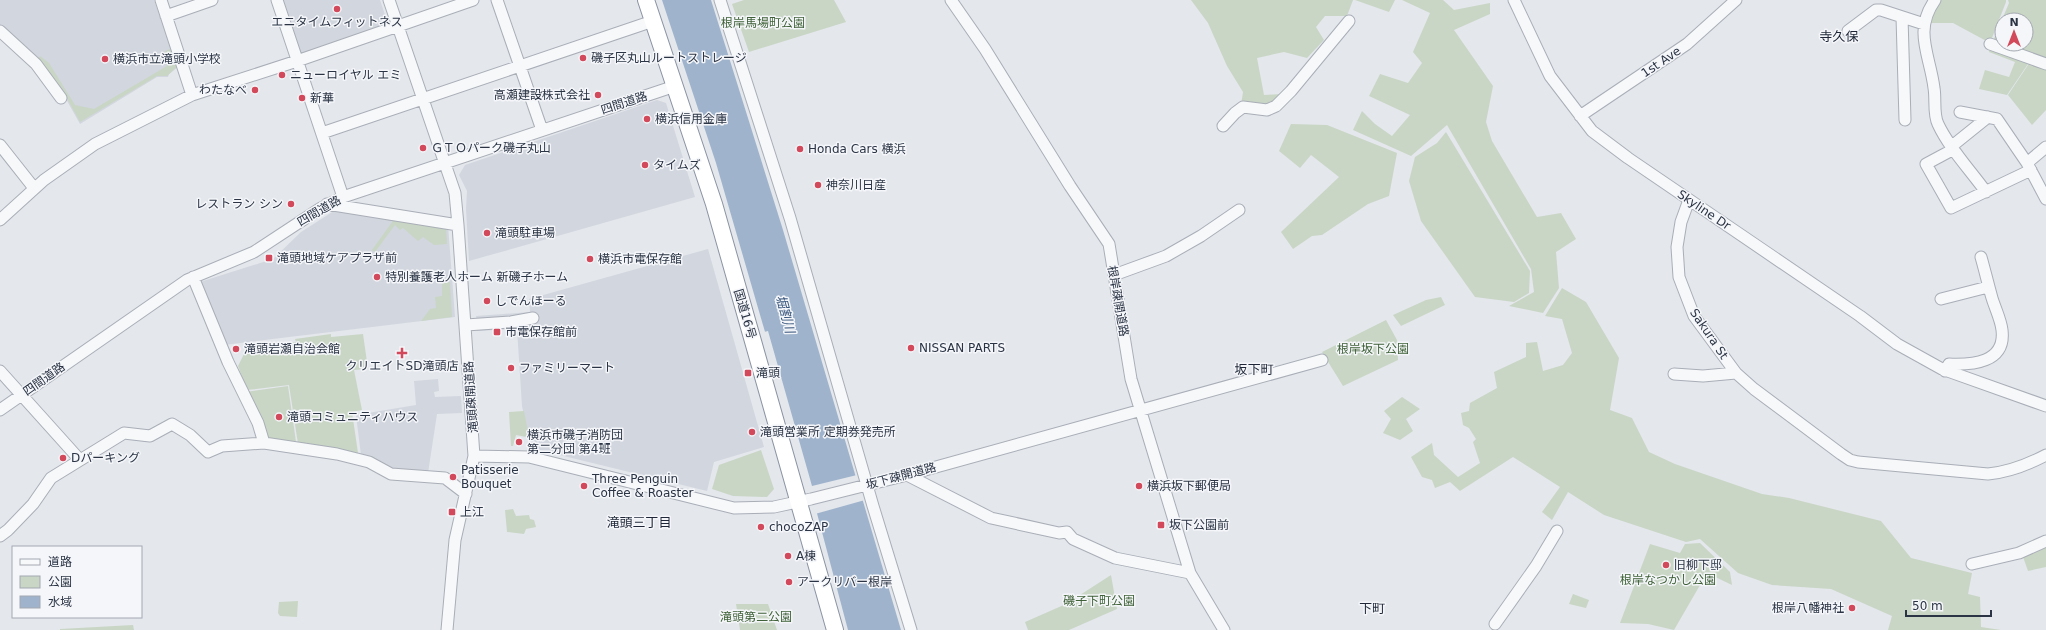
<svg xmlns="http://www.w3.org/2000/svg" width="2046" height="630" font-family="'DejaVu Sans','Noto Sans JP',sans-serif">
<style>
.built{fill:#d2d6de}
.green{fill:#c9d6c5;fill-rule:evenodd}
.water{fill:#9fb4cc}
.pier{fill:#e4e7ec}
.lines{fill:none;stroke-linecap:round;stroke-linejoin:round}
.minor-casing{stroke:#a9aeb7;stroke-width:13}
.highway-casing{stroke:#8b94a3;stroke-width:18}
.minor{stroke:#f7f8fa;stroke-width:11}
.highway{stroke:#fff;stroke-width:16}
.poi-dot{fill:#d1495b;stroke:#f4f6f9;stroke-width:1.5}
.labels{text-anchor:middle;stroke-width:3;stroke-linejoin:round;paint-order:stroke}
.poi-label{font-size:12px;fill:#2b3445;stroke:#f4f6f9;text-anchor:start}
.park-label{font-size:12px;fill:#3f6138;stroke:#f4f6f9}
.street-label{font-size:12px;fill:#2b3445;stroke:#f4f6f9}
.neighbourhood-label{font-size:13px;fill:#1d2536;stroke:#f4f6f9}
.water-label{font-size:13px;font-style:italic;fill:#34527a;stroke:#f4f6f9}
</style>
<rect width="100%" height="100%" fill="#e4e7ec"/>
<!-- built -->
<path class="built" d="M0 0H154L178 67 169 74 168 77H157L80 124 62 92 0 27Z
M281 0H380L387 21V25L303 54 299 51Z
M657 100 666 103 695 197 469 261 466 209 467 191 459 175 465 165Z
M337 209 448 225 455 317 224 345 200 282 273 259 301 232Z
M708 249 764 447 714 462 707 491 531 448 522 406 517 329 477 331 476 316 530 312 529 299Z
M438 379 439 391 434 392 435 397 461 396 462 413 437 414 428 473 391 469 361 455 356 415 416 405 414 381Z"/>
<!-- green -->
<path class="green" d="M744 0H834L846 22 749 52 732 4Z
M1191 0H1353L1347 16H1325L1316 27 1324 40 1307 58 1284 52 1257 58 1264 95 1281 94 1269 106 1241 105 1243 92 1227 66 1208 23Z
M1355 0H1395L1389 12Z
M1402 0H1443L1454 10 1490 3V14L1454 30 1493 86 1486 122 1492 141 1537 217 1561 213 1576 239 1556 252 1559 288 1543 313 1509 306 1534 292 1531 269 1447 125 1411 156 1353 130 1362 111 1375 124 1392 136 1410 115 1369 96 1380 74 1408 83 1422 63 1413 52 1430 13Z
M1941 0H2006V2L1990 43 1953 23H1927Z
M2008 0H2046V60L1993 41 2009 3ZM2002 20H2026V44H2002Z
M1991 46 2030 61 2007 95 1979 89 1985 70 2009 77 2015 62 1989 52Z
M170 49 177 67 167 76H157L80 122 63 91 38 59 40 56 49 63 75 105 94 109 167 66 162 53Z
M2030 62 2046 66V110L2032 125 2008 95Z
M1291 124 1327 125 1397 153 1389 196 1368 204 1322 235 1312 236 1293 249 1281 232 1339 177 1311 155 1300 168 1279 151Z
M1446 132 1530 271 1529 293 1514 302 1475 297 1421 221 1409 181 1415 157 1437 143Z
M395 218 446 225 447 244 434 245 423 237 418 241 403 228 400 230 395 225 375 252 372 250Z
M450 282 452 317 421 321 430 309 436 308 435 297 442 296V283Z
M1562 288 1586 302 1619 358 1610 410 1632 418 1649 452 1675 464 1762 494 1789 498 1881 521 1911 558 1972 573 1968 594 1980 597 1981 627 2001 630H1888L1892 616 1831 589 1772 585 1738 573 1700 539 1686 542 1604 515 1568 492 1552 520 1542 512 1560 487 1513 457 1460 491 1450 482 1435 488 1432 480 1422 477 1411 457 1432 443 1434 455 1458 477 1480 463 1473 442 1476 439 1469 428 1463 425 1461 413 1469 411 1470 403 1497 388 1494 372 1526 357V343L1537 342 1543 371 1563 365 1572 353 1562 319 1545 316Z
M1441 297 1445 305 1401 326 1393 315 1426 300Z
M1386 320 1397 340 1398 360 1343 386 1322 352Z
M331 334V337L363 334 368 369 354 370 362 410 352 412 358 453 298 444 289 385 247 390 238 366 247 348 296 342 295 339Z
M288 386 296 442 266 439 245 392Z
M1402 397 1420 409 1406 419 1413 431 1400 440 1383 433 1391 419 1384 411Z
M524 411 528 431 526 437 516 435 513 446H511L509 412Z
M761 450 774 489 767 497 733 496 712 489 719 465Z
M513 509 516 516 529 515 530 519 534 520 536 527 526 529 524 534 507 532 505 510Z
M1700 543 1730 572 1732 585 1707 573 1674 630 1648 624 1620 623 1650 544 1680 553 1685 544Z
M2046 544V567L2028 571 2022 554Z
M1111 575 1117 609 1069 630H1028L1025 622 1066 604Z
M1573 594 1589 600 1586 608 1569 604Z
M298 601 297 617 280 616 278 613 279 602Z
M736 604H768L777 630H740Z
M133 625 134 630H60V629Z"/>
<!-- water -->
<path class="water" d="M662 0H711L783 230 901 630H848L810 487 716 163Z"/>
<!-- pier -->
<path class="pier" d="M768 331 812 486 857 475 865 500 815 514 764 332Z"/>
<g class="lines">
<defs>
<path id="minor" d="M161 0 192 95
M277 0 343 197
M389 0 455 193 458 225 474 456 455 540 447 630
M497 0 542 130
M720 0 790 218 873 506 911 630
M951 0 985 49 1070 186 1109 244 1131 379 1190 573 1224 630
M1514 0 1550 76 1592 131 1628 158 1860 316 1897 344 1942 369 2046 406
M1935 0C1913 31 1930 55 1934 88 1936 99 1933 114 1938 124 1949 148 1971 171 1986 192
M166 16 212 0
M1902 17 1905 120
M0 31 36 64 61 98
M1848 31 1876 10H1881L1924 24
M1990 44 2046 64
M1960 112 1997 119 2027 163 2046 199
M1580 116 1687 44 1736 0
M1223 126 1235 113 1243 107 1267 110 1276 106 1291 91 1349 21
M322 133 653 21
M0 145 34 188
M1952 146 1988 117
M1954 149 1926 164 1951 208 2031 170
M2027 163 2046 147
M1689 200 1681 222 1677 247 1679 277 1694 316 1736 373 1754 389 1841 454 1850 460 1858 462 1988 474C2009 472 2027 465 2046 455
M327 204 458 225
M0 220 44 180 95 144 192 95 297 61 473 0
M1114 275 1166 256 1201 236 1239 210
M193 277 228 362 258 423 264 443
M1941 299 1988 287
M466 325 511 322 533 318
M0 371 80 460
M1945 371 1949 364C1972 365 2006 363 2002 330 2001 320 1995 308 1992 298 1988 284 1985 271 1981 257
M1674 374 1703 376 1736 373
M0 410 187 280 254 252 321 208 343 197 675 86
M474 456 529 457 734 508 774 507 811 499 907 475 1322 360
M907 475 991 518 1059 533 1067 532 1073 539 1115 558 1190 573
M0 536 8 530 33 504 51 478 124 433 150 436 172 424 190 435 208 452 222 446 264 443 337 454 369 462 391 474 445 478 466 494
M1972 564 2019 553 2046 541
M1495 624 1536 566 1557 531"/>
<path id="highway" d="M646 0 714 204 835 630"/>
</defs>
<!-- minor casing -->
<use href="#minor" class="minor-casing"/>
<!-- highway casing -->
<use href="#highway" class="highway-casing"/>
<!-- minor -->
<use href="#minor" class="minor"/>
<!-- highway -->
<use href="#highway" class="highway"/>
</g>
<!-- markers -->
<g class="poi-dot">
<circle cx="337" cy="9" r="4"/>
<circle cx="583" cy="58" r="4"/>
<circle cx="105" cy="59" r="4"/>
<circle cx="282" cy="75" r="4"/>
<circle cx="255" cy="90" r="4"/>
<circle cx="598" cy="95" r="4"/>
<circle cx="302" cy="98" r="4"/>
<circle cx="647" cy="119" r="4"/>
<circle cx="423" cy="148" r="4"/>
<circle cx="800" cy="149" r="4"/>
<circle cx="645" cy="165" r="4"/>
<circle cx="818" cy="185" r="4"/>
<circle cx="291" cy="204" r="4"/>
<circle cx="487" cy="233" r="4"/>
<rect x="265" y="254" width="8" height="8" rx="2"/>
<circle cx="590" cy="259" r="4"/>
<circle cx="377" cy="277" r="4"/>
<circle cx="487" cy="301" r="4"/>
<rect x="493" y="328" width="8" height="8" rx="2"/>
<circle cx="911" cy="348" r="4"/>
<circle cx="236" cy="349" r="4"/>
<path d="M400 347h4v4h4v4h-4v4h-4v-4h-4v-4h4z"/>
<circle cx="511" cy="368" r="4"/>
<rect x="744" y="369" width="8" height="8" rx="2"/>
<circle cx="279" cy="417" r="4"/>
<circle cx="752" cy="432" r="4"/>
<circle cx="519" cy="442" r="4"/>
<circle cx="63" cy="458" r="4"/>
<circle cx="453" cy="477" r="4"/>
<circle cx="584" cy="486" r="4"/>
<circle cx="1139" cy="486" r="4"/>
<rect x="448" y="508" width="8" height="8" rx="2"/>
<rect x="1157" y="521" width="8" height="8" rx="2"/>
<circle cx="761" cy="527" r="4"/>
<circle cx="788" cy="556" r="4"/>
<circle cx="1666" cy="565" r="4"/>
<circle cx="789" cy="582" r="4"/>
<circle cx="1852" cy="608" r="4"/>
</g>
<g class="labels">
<!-- poi labels -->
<g class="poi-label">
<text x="337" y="26" text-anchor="middle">エニタイムフィットネス</text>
<text x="591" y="62">磯子区丸山ルートストレージ</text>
<text x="113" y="63">横浜市立滝頭小学校</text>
<text x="290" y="79">ニューロイヤル エミ</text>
<text x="247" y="94" text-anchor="end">わたなべ</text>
<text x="590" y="99" text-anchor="end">高瀬建設株式会社</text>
<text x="310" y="102">新華</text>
<text x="655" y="123">横浜信用金庫</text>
<text x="431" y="152">ＧＴＯパーク磯子丸山</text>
<text x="808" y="153">Honda Cars 横浜</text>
<text x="653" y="169">タイムズ</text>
<text x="826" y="189">神奈川日産</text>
<text x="283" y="208" text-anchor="end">レストラン シン</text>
<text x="495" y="237">滝頭駐車場</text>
<text x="277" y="262">滝頭地域ケアプラザ前</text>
<text x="598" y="263">横浜市電保存館</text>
<text x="385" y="281">特別養護老人ホーム 新磯子ホーム</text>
<text x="495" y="305">しでんほーる</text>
<text x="505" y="336">市電保存館前</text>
<text x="919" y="352">NISSAN PARTS</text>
<text x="244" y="353">滝頭岩瀬自治会館</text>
<text x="402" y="370" text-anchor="middle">クリエイトSD滝頭店</text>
<text x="519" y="372">ファミリーマート</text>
<text x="756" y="377">滝頭</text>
<text x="287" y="421">滝頭コミュニティハウス</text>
<text x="760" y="436">滝頭営業所 定期券発売所</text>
<text x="527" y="439">横浜市磯子消防団<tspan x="527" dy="14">第二分団 第4班</tspan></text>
<text x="71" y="462">Dパーキング</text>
<text x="461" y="474">Patisserie<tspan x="461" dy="14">Bouquet</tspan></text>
<text x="592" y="483">Three Penguin<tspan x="592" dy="14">Coffee &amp; Roaster</tspan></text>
<text x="1147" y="490">横浜坂下郵便局</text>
<text x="460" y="516">上江</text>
<text x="1169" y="529">坂下公園前</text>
<text x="769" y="531">chocoZAP</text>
<text x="796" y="560">A棟</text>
<text x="1674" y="569">旧柳下邸</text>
<text x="797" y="586">アークリバー根岸</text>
<text x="1844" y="612" text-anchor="end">根岸八幡神社</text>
</g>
<!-- park labels -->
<g class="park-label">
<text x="763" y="27">根岸馬場町公園</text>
<text x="1373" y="353">根岸坂下公園</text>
<text x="1668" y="584">根岸なつかし公園</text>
<text x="1099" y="605">磯子下町公園</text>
<text x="756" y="621">滝頭第二公園</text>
</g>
<!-- street labels -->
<g class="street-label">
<text transform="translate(1661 62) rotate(-34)" y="4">1st Ave</text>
<text transform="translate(624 103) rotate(-18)" y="4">四間道路</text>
<text transform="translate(1704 210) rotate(34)" y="4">Skyline Dr</text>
<text transform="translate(319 211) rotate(-30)" y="4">四間道路</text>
<text transform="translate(1118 301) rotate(80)" y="4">根岸疎開道路</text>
<text transform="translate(745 314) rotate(74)" y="4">国道16号</text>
<text transform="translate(1709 334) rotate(56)" y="4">Sakura St</text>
<text transform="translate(44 379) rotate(-35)" y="4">四間道路</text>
<text transform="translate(471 397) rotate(-94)" y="4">滝頭疎開道路</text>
<text transform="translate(901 476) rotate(-15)" y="4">坂下疎開道路</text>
</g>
<!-- neighbourhood labels -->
<g class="neighbourhood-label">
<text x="1839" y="41">寺久保</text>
<text x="1254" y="374">坂下町</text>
<text x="639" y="527">滝頭三丁目</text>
<text x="1372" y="613">下町</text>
</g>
<!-- water labels -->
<g class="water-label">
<text transform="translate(786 314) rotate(75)" y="5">堀割川</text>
</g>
</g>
<!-- legend -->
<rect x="12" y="546" width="130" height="72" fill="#f4f6f9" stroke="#a4a8b1"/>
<rect x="20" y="559" width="20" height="6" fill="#f7f8fa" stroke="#a4a8b1"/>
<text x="48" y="566" font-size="12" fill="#2b3445">道路</text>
<rect x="20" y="576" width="20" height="12" fill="#c9d6c5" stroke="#a4a8b1"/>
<text x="48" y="586" font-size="12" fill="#2b3445">公園</text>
<rect x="20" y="596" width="20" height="12" fill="#9fb4cc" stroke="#a4a8b1"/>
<text x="48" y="606" font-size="12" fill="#2b3445">水域</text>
<!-- north arrow -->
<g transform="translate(2014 32)"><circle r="19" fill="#f4f6f9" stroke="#a4a8b1"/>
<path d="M0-3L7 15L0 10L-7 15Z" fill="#d1495b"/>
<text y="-6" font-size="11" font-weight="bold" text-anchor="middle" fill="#2b3445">N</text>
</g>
<!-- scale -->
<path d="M1906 610v6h85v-6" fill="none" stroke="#2b3445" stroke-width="2"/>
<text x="1912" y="610" font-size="12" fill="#2b3445" stroke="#f4f6f9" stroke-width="3" paint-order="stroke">50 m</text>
</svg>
